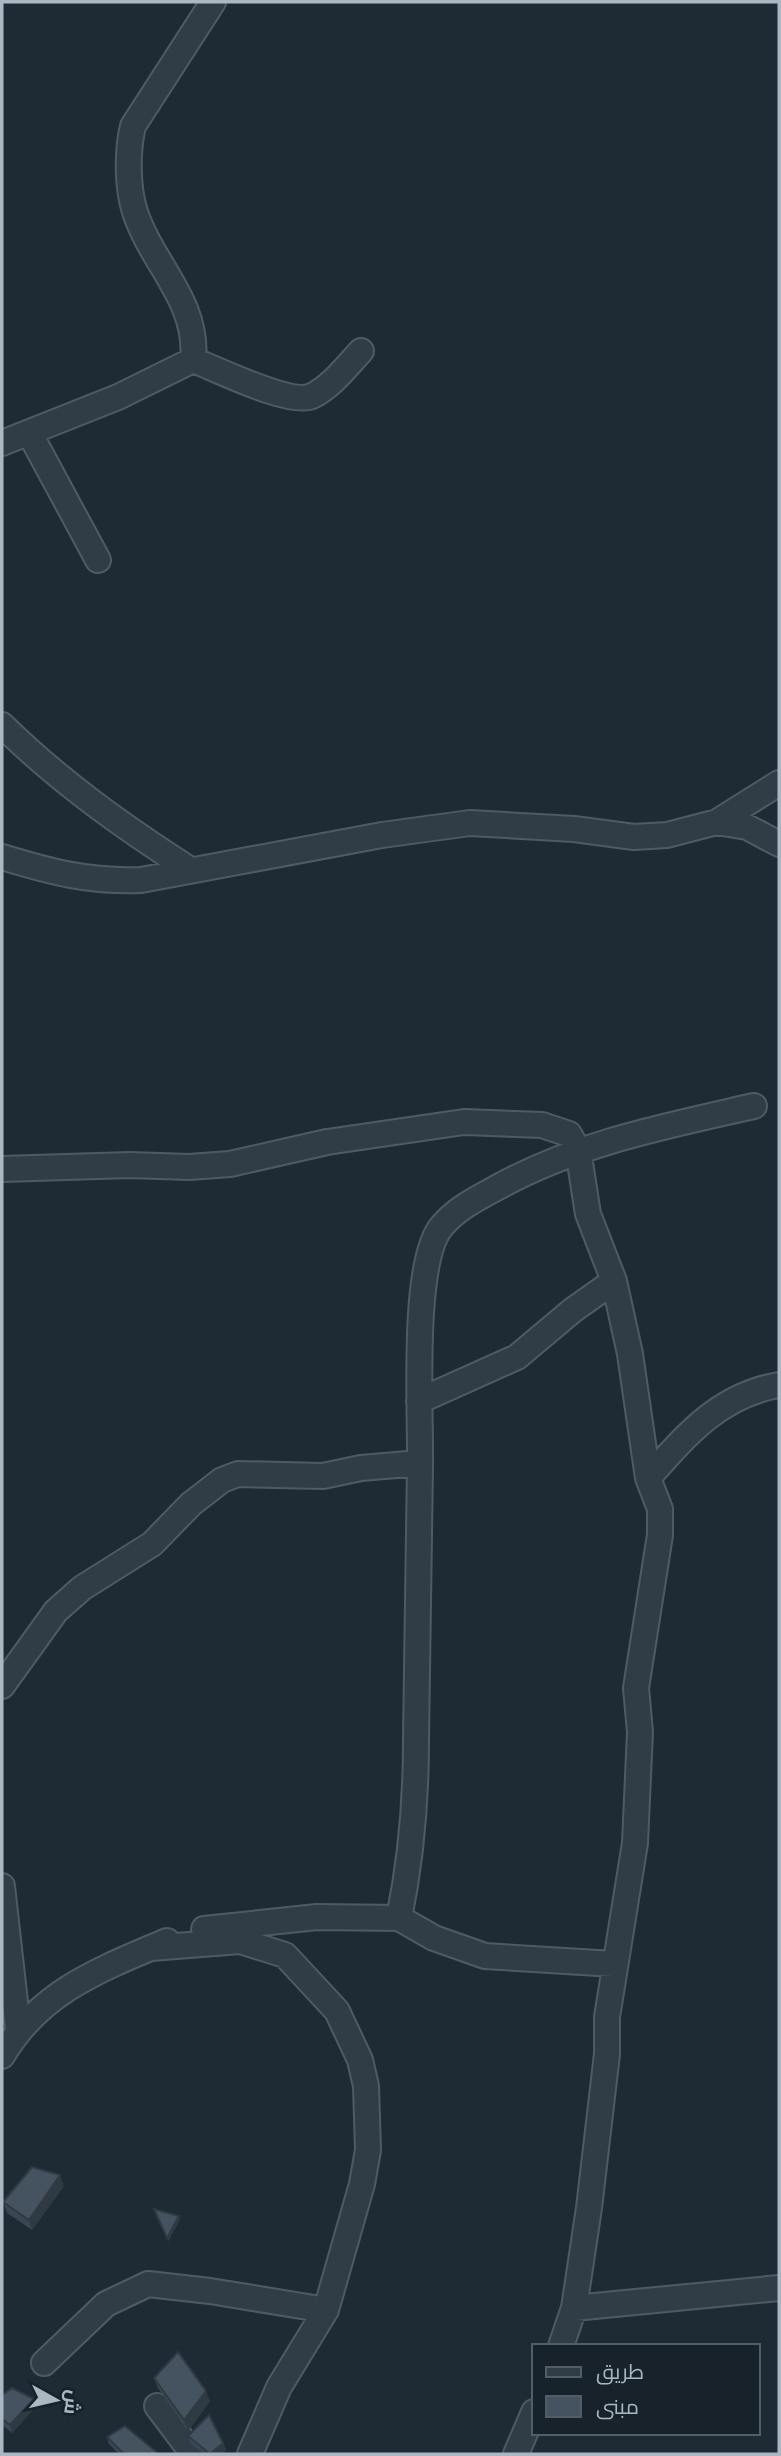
<svg xmlns="http://www.w3.org/2000/svg" width="781" height="2456" font-family="'Asap Condensed',Cairo,sans-serif">
<style>
.lines{fill:none;stroke-linecap:round;stroke-linejoin:round}
.minor-casing{stroke:#4f5b64;stroke-width:28}
.minor{stroke:#313d46;stroke-width:24}
.wall{fill:#3a4752}
.shaded-wall{fill:#303a42}
.building{fill:#44535f;stroke:#303a42;stroke-width:2}
</style>
<rect width="100%" height="100%" fill="#1e2b35"/>
<g class="lines">
<defs>
<path id="minor" d="M193 360C199 302 152 264 135 212 127 187 127 151 133 126L213 2
M30 434 98 560
M2 443 118 397 193 360C217 369 290 406 312 396 331 387 347 366 361 351
M2 725C59 781 122 826 189 869
M717 822 747 827 779 844
M2 857C51 872 89 882 141 880L382 835 470 823 574 829 634 837 667 835 717 822 779 783
M2 1169 130 1165 189 1167 230 1164 327 1142 464 1122 542 1125 569 1134 578 1150 588 1214 614 1281 630 1354 648 1478 660 1509V1535L636 1688 640 1732 635 1843 607 2017V2054L589 2208 574 2308 561 2346
M419 1401 517 1357 573 1310 614 1281
M648 1478C686 1435 720 1395 779 1385
M2 1686 56 1611 82 1588 152 1544 191 1504 222 1480 238 1474 323 1476 361 1468 420 1463
M2 1886 18 2029
M399 1918C411 1860 416 1799 416 1740 417 1648 419 1556 420 1465 421 1415 411 1261 442 1226 457 1208 478 1198 498 1187 578 1143 666 1126 754 1106
M204 1929 317 1917 399 1918 434 1938 485 1956 614 1964
M151 1948 240 1941 285 1955 337 2011 360 2060 366 2086 368 2150 362 2184 326 2310 279 2387 250 2454
M2 2056C40 1991 101 1969 167 1941
M574 2308 779 2288
M44 2363 106 2304 148 2284 210 2291 326 2310
M157 2406 193 2454
M516 2454 534 2412"/>
</defs>
<!-- minor casing -->
<use href="#minor" class="minor-casing"/>
<!-- minor -->
<use href="#minor" class="minor"/>
</g>
<!-- wall -->
<path class="wall" d="M64 2186 32 2230 7 2213 3 2202Z
M154 2378 210 2401 188 2431 158 2388Z
M2 2395 34 2399 36 2406 12 2433 2 2425Z
M188 2436 223 2443 226 2450 221 2454H204L190 2443Z
M107 2437 159 2454H119L109 2444Z"/>
<!-- shaded-wall -->
<path class="shaded-wall" d="M60 2175 64 2186 32 2230 29 2220Z
M179 2216 180 2220 168 2242 167 2238Z
M206 2391 210 2401 188 2431 184 2420Z
M34 2399 36 2406 12 2433 10 2425Z
M223 2443 226 2450 221 2454H210Z"/>
<!-- building -->
<path class="building" d="M32 2167 60 2175 29 2220 3 2202Z
M154 2209 179 2216 167 2238Z
M178 2352 206 2391 184 2420 154 2378Z
M12 2388 34 2399 10 2425 2 2419V2395Z
M209 2415 223 2443 210 2454 188 2436Z
M125 2426 159 2454H124L107 2437Z"/>
<!-- border -->
<rect width="781" height="2456" fill="none" stroke="#abb8c3" stroke-width="7"/>
<!-- legend -->
<rect x="532" y="2344" width="228" height="91" fill="#17222a" stroke="#525e67" stroke-width="2"/>
<rect x="546" y="2367" width="35" height="10" fill="#313d46" stroke="#525e67" stroke-width="2"/>
<text x="596" y="2379" font-size="21" fill="#abb8c3">طريق</text>
<rect x="546" y="2396" width="35" height="21" fill="#44535f" stroke="#525e67" stroke-width="2"/>
<text x="596" y="2414" font-size="21" fill="#abb8c3">مبنى</text>
<!-- north arrow -->
<g transform="translate(56 2400) rotate(98)" stroke="#17222a" stroke-width="5" paint-order="stroke">
<path d="M0-5L12 26L0 18L-12 26Z" fill="#abb8c3"/>
<text y="-10" font-size="19" font-weight="bold" text-anchor="middle" fill="#abb8c3">ش</text>
</g>
</svg>
